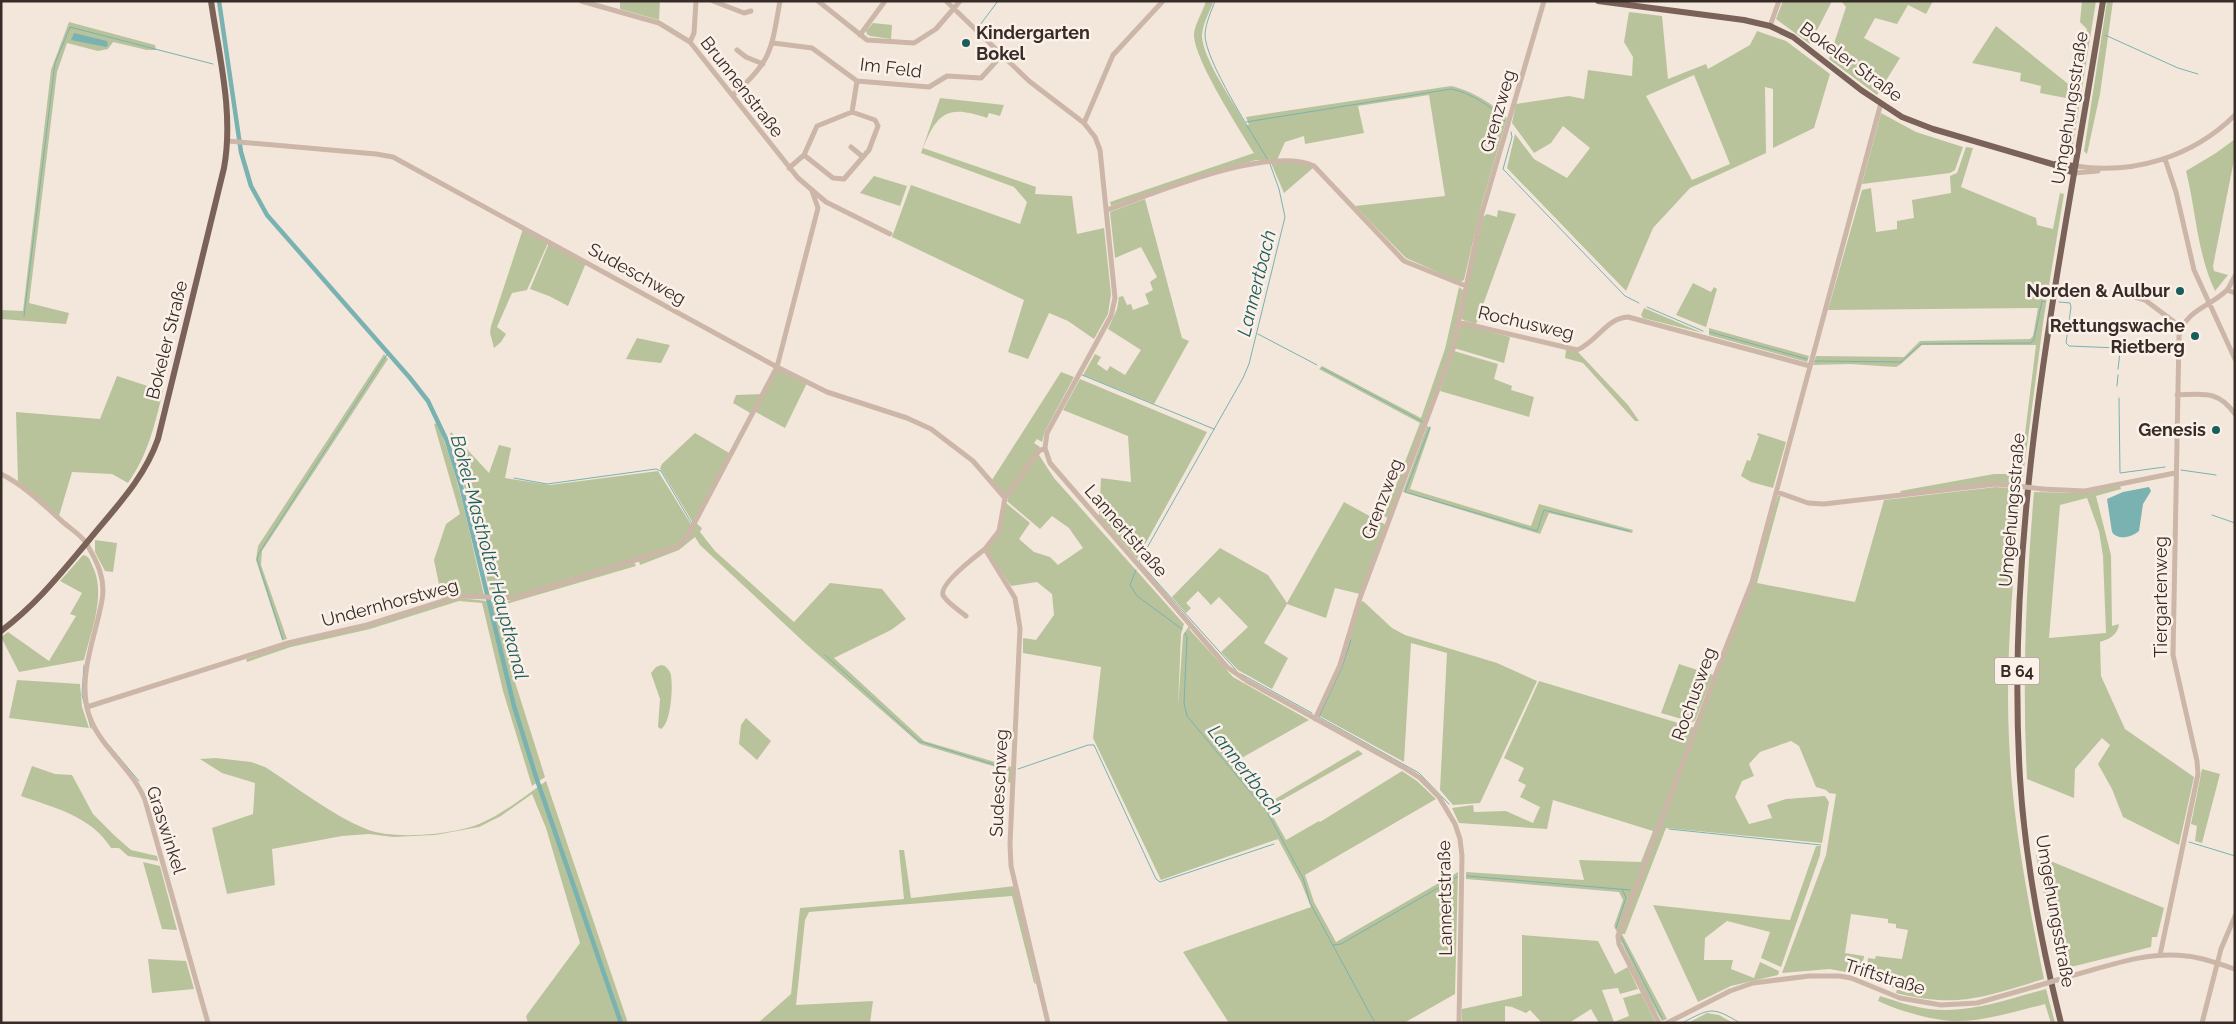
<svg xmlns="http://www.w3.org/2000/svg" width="2236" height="1024" font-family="Raleway,sans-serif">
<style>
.green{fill:#b9c39b;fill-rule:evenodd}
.water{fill:#79b2b1}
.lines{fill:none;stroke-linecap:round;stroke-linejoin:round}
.stream{stroke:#79b2b1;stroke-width:1}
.canal{stroke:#79b2b1;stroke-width:4.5}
.minor{stroke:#ccb6a7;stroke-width:5}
.major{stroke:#7b6258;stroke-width:6}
.minor-bridge{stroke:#ccb6a7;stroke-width:5}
.poi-dot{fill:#1b5c5c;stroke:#fbf1e9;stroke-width:2}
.labels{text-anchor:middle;stroke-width:5;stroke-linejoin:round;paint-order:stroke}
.shield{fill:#fbf1e9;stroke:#726762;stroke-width:1}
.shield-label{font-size:16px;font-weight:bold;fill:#382c28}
.poi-label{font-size:18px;font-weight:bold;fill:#382c28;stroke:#fbf1e9;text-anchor:end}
.street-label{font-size:18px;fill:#382c28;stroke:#fbf1e9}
.water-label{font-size:19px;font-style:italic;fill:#1b5c5c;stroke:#fbf1e9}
</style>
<rect width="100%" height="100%" fill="#f3e7dc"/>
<!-- green -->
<path class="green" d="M620 1H660L659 20 620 9Z
M1206 1 1213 3C1209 13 1202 25 1202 37 1204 61 1234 103 1246 125H1249L1246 117 1451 86C1470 90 1494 104 1507 118L1482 203 1464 280 1460 282 1406 258 1355 206 1445 196 1429 95 1358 106 1364 133 1305 144 1304 136 1285 142 1277 160H1256L1200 176 1111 206 1110 202 1254 153C1240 130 1193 58 1194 34 1195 24 1203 11 1206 1Z
M1783 1H1832L1810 44 1776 19Z
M1841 1H1933L1926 14 1908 5 1897 24 1875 18 1864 38 1900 58 1877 95 1829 59 1846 7Z
M2082 1H2096L2071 157 2065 159 2076 100 2040 93 2041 86 2020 81 2021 73 1972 63 1996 26 2072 87 2076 86 2079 80 2087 29 2080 22Z
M2107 1H2113L2100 94 2087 154 2084 151Z
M1629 12 1662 16 1668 79 1706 64 1708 69 1750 45 1757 31 1786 41 1830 74 1814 128 1773 148V89L1765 87 1766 153 1690 188 1653 228 1626 291 1507 168 1515 134 1534 159 1567 178 1590 148 1563 126 1551 143 1534 153 1512 123 1516 104 1569 96 1584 99 1588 70 1632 76 1633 57 1624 42ZM1694 75 1730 164 1692 180 1646 96Z
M69 22 155 45 156 50H147L113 42 108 49 98 51 67 43 57 72 29 303 69 313 66 324 1 319V310L23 311 51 70Z
M873 23 892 25 891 39 870 36 867 34 866 31Z
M940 98 1004 105 1000 116 989 113 987 118C949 105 938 111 923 148L1036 187 1035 194 1072 196 1077 234 1104 228 1111 294 1108 314 1094 339 1068 321 1049 313 1028 359 1008 352 1024 300 892 237 911 185 1020 224 1027 202 1014 187 921 153Z
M1881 113 1916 132 1963 147 1955 170 1950 173 1862 184Z
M2235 139V155L2213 266 2214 271 2228 275 2215 291C2197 253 2196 211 2186 171L2216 153Z
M1966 147 1973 148 1961 187 2036 218 2037 225 2053 229 2060 193 2064 194 2044 316 2022 484 1996 482 1902 493 1900 491 1994 474H2020L2036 345H1922L1901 364 1896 367 1850 364 1813 365 1816 356 1904 357 1920 341 2030 339 2033 336 2038 308 1828 310 1862 190 1871 188 1876 232 1897 229V221L1914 218 1912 200 1951 193 1950 176 1957 173Z
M1271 163H1304L1313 168 1284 193Z
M874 176 907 186 900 206 860 193Z
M1145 199 1182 338 1189 341 1154 404 1083 375 1095 354 1101 357 1097 364 1107 371 1110 366 1125 375 1141 350 1108 329 1117 309 1119 297 1123 296 1127 305 1131 304 1133 310 1149 304 1145 294 1153 290 1150 282 1157 277 1141 247 1115 258 1110 212Z
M1498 210 1516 214 1476 324 1463 320 1461 317 1483 217 1487 214 1497 217Z
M523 229 548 243 527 290 512 293 497 327 506 334 501 342 494 348 490 333 491 326Z
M549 243 586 263 568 306 549 296 530 289Z
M1693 283 1711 292 1714 287 1717 289 1706 327 1676 315Z
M1459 287 1463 290 1451 349 1388 518 1384 516 1420 423 1319 369 1322 366 1421 418 1445 349Z
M1644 308 1703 333 1643 318 1641 315Z
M1461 324 1510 337 1504 363 1454 348Z
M1709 328 1809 356 1807 362 1709 335Z
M637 338 670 345 661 363 626 359Z
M1566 350 1577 351 1628 405 1639 421H1635L1583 363 1565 358Z
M1454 351 1498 364 1494 379 1512 386 1511 390 1534 397 1529 417 1440 391Z
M384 354 388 359 262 551 261 565 287 639 282 640 256 560 258 546Z
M777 368 807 383 785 428 754 411 752 414 733 403 736 395 764 394Z
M1061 372 1074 377 1045 431 1042 442 1037 439 1034 443 1040 447 1038 451 1006 494H1002L992 480Z
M117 376 163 391C155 424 148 455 128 483L112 474 72 472 59 516 18 481 16 412 100 419Z
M1080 379 1207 432 1137 559 1099 516 1101 478 1131 482 1128 436 1063 410Z
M437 423C460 477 470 538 484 595L442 599 434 560 446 524 460 514 434 424Z
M1427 426 1431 428 1410 489 1531 526 1539 504 1633 530 1632 533 1549 513 1540 534 1403 492Z
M451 432 489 473 499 445 511 448 505 478 550 485 658 471 692 526 687 536 677 546 514 597 491 596 470 508 450 435Z
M695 433 731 454 693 523 660 468 662 464Z
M1758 433 1786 442 1773 488 1751 482 1741 476 1747 460 1750 461 1759 436 1757 435Z
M1039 455 1054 478 1184 624 1181 634 1178 707 1183 635 1189 626 1190 630 1233 677 1309 720 1231 764 1265 805 1358 750 1363 754 1268 808 1286 840 1319 821 1320 822 1402 771 1417 781 1436 799 1305 875 1314 902 1336 942 1458 872 1455 994 1404 1023H1229L1183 952 1311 907 1301 882 1278 839 1161 880 1093 738 1101 667 1023 653V638L1036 640 1054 615 1052 594 1037 582 1011 586 987 550 994 539 1006 503 1030 523 1019 539 1034 552 1050 557 1058 565 1083 548 1069 528 1052 516 1040 529 1007 501 1010 493Z
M2120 486 2121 489 2096 496 2111 555 2112 626 2119 624C2118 635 2109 639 2100 642L2101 676 2125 729 2194 777 2179 845 2123 817 2112 789 2098 764 2110 745 2102 738 2075 769 2074 798 2027 779C2022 683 2026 587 2034 492L2085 493ZM2087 498 2099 531 2103 556 2106 633 2049 638 2060 505Z
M1996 487 2021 489C2014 572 2005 656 2009 739 2012 819 2028 901 2044 979 1986 996 1958 1009 1896 993L1897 989 1867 978 1868 958 1875 959 1876 956 1902 959 1908 930 1896 928V924L1888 923V919L1851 914 1845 953 1864 956 1861 975 1830 969 1782 973 1826 855 1836 794 1829 793 1826 790 1816 787 1799 746 1791 741 1760 752 1749 764 1754 776 1742 781 1735 797 1749 824 1772 818 1767 805 1786 799 1825 796 1829 802 1822 843 1666 828 1625 934H1622L1667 1019 1662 1021 1644 990 1614 926 1623 900 1619 892 1466 879V872L1584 880 1579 860 1641 862 1653 831 1553 800 1547 829 1459 823 1452 808 1473 805 1474 812 1506 811 1533 823 1540 807 1520 797 1526 785 1518 781 1524 768 1504 758 1539 681 1695 728 1736 626 1778 496 1781 495 1757 583 1855 602 1884 500Z
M1344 502 1386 525 1360 594 1335 588 1326 618 1287 604 1264 643 1288 658 1272 689 1238 670 1221 652 1248 627 1219 597 1211 605 1198 591 1186 603 1191 608 1186 613 1172 597 1220 548 1268 575 1287 603Z
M696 523 702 528 700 532 715 551 794 622 830 583 882 589 906 619 891 630 834 658 924 741 1012 767 1011 783 1008 782 1009 771 920 744 806 644 700 545 695 537 679 550 640 565 639 561 677 548Z
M95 540 117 543 113 572 105 571 95 552Z
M83 555C89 556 90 560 92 565 107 594 91 631 84 660L19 672 1 637 8 632 49 661 76 616 70 614 82 593 60 581Z
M634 562 636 566 506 604 505 602Z
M459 598 496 602 515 682 545 777 532 786 503 691 482 603 459 601 370 629 291 647 247 662 246 659 288 645Z
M1363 601 1392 628 1405 635 1497 663 1537 681 1480 803 1453 805 1440 790 1447 653 1411 643 1404 762 1318 715 1341 665 1360 603Z
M1679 664 1713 675 1695 721 1692 722 1661 713Z
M661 665 665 666C668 669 671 672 671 676 673 688 671 723 661 729L658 727 660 699 651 673 656 667Z
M17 680 80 684 82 707 89 728 9 718Z
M746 718 771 741 757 760 739 744 741 725Z
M216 758 251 762 265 767C298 788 330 814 366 829 392 840 452 835 479 824 503 814 525 796 546 781L628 1023H622L592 937 590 939 620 1023H528L526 1016 580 943 546 828 532 794 501 816 479 827 435 835 393 837 369 834 342 836 272 849 275 885 227 894 212 828 253 814 255 783 222 773 200 759Z
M32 766 55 774 72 775 93 814 114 835 131 850 157 856 158 861 128 856 119 848H111C91 816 55 808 21 796Z
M2202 769 2220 774 2202 843 2195 841 2197 826 2191 824Z
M1816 846H1821L1820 855 1781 967 1761 958 1770 932 1727 921 1705 938 1704 960H1733L1731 969 1754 978 1760 962 1779 971 1778 975 1731 986 1698 1002 1653 905 1790 920Z
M899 850H904L911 898 1015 886 1036 984 1034 983 1012 896 809 912 805 920 796 1005 873 1001 870 1023H758L791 994 800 908 904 899Z
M2036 855 2164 908 2157 937H2152L2151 947 2059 970Z
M143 862 160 866 177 930 162 929Z
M1522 935 1598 941 1615 974 1628 967 1638 989 1620 994 1618 988 1602 990 1614 1022 1629 1016 1623 998 1641 993 1656 1023H1599L1591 1009 1569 1023H1542L1530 1010 1526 1013 1512 1007 1505 1006V1023H1462V1009L1522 996Z
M148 959 186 961 194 989 152 993Z
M2046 989 2055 1023H2051L2045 1004C2017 1011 1983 1022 1953 1021 1931 1020 1899 1011 1878 1001L1880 996C1896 1001 1912 1007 1929 1009 1969 1014 2008 999 2046 989Z
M1707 1013 1719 1015 1733 1023H1688Z"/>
<!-- water -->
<path class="water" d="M74 33 107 41 108 45 106 47 71 40Z
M2149 487 2151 491 2143 504 2139 531C2132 537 2118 541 2112 532L2107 499 2123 492Z"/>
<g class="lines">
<!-- stream -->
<path class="stream" d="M1215 1C1211 12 1206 22 1205 34 1204 59 1253 135 1268 160
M980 25 998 1
M2105 35 2178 68 2198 74
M1246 122 1451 89C1469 92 1493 107 1505 121
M1511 132 1512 137 1503 169 1625 296 1639 303
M2059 302 2070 303 2071 307 2066 343 2069 346 2118 348 2120 352 2118 369
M1647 307 1703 331
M24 316 55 63 70 27 213 64
M1710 332 1807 359
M1258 334 1317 365
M1815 361 1901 362 1921 344 2031 343 2034 339 2042 301 2045 302
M1322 368 1423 422
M1082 375 1214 429
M2117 386 2118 375
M2119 398 2120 473 2165 467
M1430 427 1405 492 1537 531 1544 510 1629 531
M2181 470 2216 475
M514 478 547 484 656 469 661 471 692 524
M2212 515 2235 523
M1139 562 1243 378 1249 364 1285 217 1279 189 1270 164
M1140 563 1236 670
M1136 570 1130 585 1137 596 1182 629
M1185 633 1187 638 1184 703 1187 716 1267 812 1303 878 1310 903 1375 1023
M283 640 257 559 259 553 388 353
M1351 640 1342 667 1319 717 1419 773 1449 804
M825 655 919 741 1008 769
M84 665 82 695 91 728
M1241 674 1312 713
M107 743 139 781
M1018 769 1088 745H1094L1156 879 1160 882 1274 844
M1669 829 1821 845
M2189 842 2235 856
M1467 876 1630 890
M1616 928 1626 898 1622 889
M1621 937 1662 1018
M1333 945 1341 944 1457 877
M1682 1023C1711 1008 1712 1006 1740 1023"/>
<!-- canal -->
<path class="canal" d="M219 1 241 152 251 186 267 215 410 378 428 401 447 441 461 486 514 706 536 777 621 1023"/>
<!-- minor -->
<path class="minor" d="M581 1 659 23 690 42 798 178 826 202 890 234
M713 1 744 13 751 11
M818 1 867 40 914 43 936 29 960 1
M946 1 1029 81 1084 123 1095 137 1100 150 1115 298 1111 316 1047 433 1045 448 1050 463 1227 667 1247 681 1403 767 1420 778 1439 797 1455 824 1460 839 1462 856 1459 1023
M1770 26 1779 1
M860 35 885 1
M690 42 694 33 696 1
M773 43 812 48 857 81 929 87 947 76 981 78 1002 55
M737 50 746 57 763 64
M733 95C772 61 771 51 780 1
M1084 123 1113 55 1163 1
M228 141 376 154 393 157 777 367 827 392 907 418 931 429 973 461 1005 498
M851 147 863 157
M804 155 817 126 852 112 857 81
M2165 159 2176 192 2194 270 2235 359
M2075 166C2133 175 2193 157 2235 115
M789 168 804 155 833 178 844 179 869 150 878 126 875 120 852 112
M2074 173 2098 171
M1107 210C1156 193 1267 145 1314 166L1404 261 1466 286
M2227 290 2235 293
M2135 297 2145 300 2181 327
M1458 322 1577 350C1597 342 1606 318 1628 317L1810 366
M2177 395C2203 394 2218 390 2235 414
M1045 448 1039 451 1005 498 999 531 985 549 1015 598 1020 628 1010 844 1011 866 1048 1023
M1 474C25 486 44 505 64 523 71 529 81 535 86 543 97 561 106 579 102 600 96 635 79 672 87 708 96 746 131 765 145 800L208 1023
M2042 489 2085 491 2175 473
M1777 492 1808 503 1824 504 1996 484 2017 486
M966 616C960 611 946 602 943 595 939 584 976 556 985 549
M87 707 288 643 367 625 459 596 514 598 677 547 687 537 777 367 818 208 812 191
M1315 719 1340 665 1360 598 1453 349 1481 216 1544 1
M2160 955 2198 774 2197 761 2173 655 2179 336C2185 310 2210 307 2227 290 2230 287 2232 280 2235 276
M2067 977C2106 967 2145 951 2186 956 2202 957 2219 964 2235 969
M1659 1023 1619 944 1618 936 1723 655 1752 582 1881 103
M1667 1023 1730 991 1753 983 1809 976H1839L1851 978 1900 998 1941 1005 1977 1003 2037 986
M2202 1023 2221 949 2235 916"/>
<!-- major -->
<path class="major" d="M1598 1 1744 20 1770 26 1793 37 1861 90 1902 117 1933 129 2052 164 2074 173
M2055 164 2075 166
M1 631C37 604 61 573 89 540 115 508 144 479 158 439L224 168C234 113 219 56 211 1
M2061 1023C2041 943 2025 861 2020 778 2004 516 2062 258 2103 1"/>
<!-- minor-bridge -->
<path class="minor-bridge" d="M2017 486 2042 489
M2037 986 2067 977"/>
</g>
<!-- markers -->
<g class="poi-dot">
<circle cx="966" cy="43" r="5"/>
<circle cx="2180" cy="291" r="5"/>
<circle cx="2195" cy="336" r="5"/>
<circle cx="2216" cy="430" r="5"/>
</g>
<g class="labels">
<!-- shield labels -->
<rect class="shield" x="1994.5" y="657.5" width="45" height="27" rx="4"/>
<g class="shield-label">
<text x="2017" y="677">B 64</text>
</g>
<!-- poi labels -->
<g class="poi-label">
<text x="976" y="39" text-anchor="start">Kindergarten<tspan x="976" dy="21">Bokel</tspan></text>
<text x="2170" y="297">Norden &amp; Aulbur</text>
<text x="2185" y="332">Rettungswache<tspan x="2185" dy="21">Rietberg</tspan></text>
<text x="2206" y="436">Genesis</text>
</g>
<!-- street labels -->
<g class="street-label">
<text transform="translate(1851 62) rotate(36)" y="6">Bokeler Straße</text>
<text transform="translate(891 68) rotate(7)" y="6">Im Feld</text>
<text transform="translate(742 87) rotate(52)" y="6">Brunnenstraße</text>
<text transform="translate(2070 108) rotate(-81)" y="6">Umgehungsstraße</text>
<text transform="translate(1498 111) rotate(-74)" y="6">Grenzweg</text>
<text transform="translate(637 274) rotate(29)" y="6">Sudeschweg</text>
<text transform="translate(1526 323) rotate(13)" y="6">Rochusweg</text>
<text transform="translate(167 340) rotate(-76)" y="6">Bokeler Straße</text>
<text transform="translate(1382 499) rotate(-69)" y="6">Grenzweg</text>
<text transform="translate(2012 510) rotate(-85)" y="6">Umgehungsstraße</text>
<text transform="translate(1126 531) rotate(49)" y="6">Lannertstraße</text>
<text transform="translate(2161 597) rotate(-90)" y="6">Tiergartenweg</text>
<text transform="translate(390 603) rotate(-15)" y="6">Undernhorstweg</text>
<text transform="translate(1694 694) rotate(-70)" y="6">Rochusweg</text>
<text transform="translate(999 783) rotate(-87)" y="6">Sudeschweg</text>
<text transform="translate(166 830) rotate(72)" y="6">Graswinkel</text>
<text transform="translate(1445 898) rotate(-91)" y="6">Lannertstraße</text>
<text transform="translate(2055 911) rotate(80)" y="6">Umgehungsstraße</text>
<text transform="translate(1885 977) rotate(17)" y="6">Triftstraße</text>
</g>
<!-- water labels -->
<g class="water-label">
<text transform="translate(1256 283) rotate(-76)" y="7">Lannertbach</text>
<text transform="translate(490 557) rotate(75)" y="7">Bokel-Mastholter Hauptkanal</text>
<text transform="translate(1246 770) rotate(52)" y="7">Lannertbach</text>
</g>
</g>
<!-- border -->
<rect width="2236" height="1024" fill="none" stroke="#382c28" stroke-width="5"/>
</svg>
